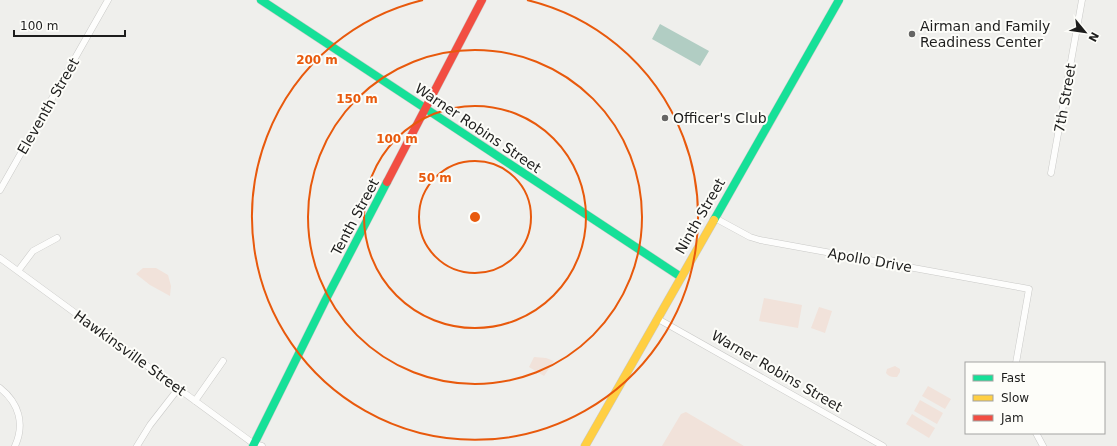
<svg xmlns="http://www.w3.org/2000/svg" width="1117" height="446" font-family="'DejaVu Sans',sans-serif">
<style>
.green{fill:#f1e2da}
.water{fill:#b1cdc3}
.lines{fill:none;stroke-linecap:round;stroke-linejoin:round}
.street-casing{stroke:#c9c9c7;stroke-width:7}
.fast-casing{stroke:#c9c9c7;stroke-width:9}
.slow-casing{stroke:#c9c9c7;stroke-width:9}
.jam-casing{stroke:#c9c9c7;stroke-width:9}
.street{stroke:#fdfdfc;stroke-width:6}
.fast{stroke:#16e098;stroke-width:8}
.slow{stroke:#ffcf43;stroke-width:8}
.jam{stroke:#f24e42;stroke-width:8}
.ring{fill:none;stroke:#e8590c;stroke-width:2}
.poi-dot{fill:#666665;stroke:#fdfdf9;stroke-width:1.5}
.labels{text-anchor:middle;stroke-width:4;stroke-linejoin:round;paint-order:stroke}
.poi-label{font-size:14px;fill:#1d1d1c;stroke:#fdfdf9;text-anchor:start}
.street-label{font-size:14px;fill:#1d1d1c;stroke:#fdfdf9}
.centre{fill:#e8590c;stroke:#fdfdf9;stroke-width:2}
.ring-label{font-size:12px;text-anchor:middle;font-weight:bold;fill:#e8590c;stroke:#fdfdf9;stroke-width:4;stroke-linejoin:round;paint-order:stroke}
</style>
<rect width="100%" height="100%" fill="#efefec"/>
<!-- green -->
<path class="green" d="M143 268H156L168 275 171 286 170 296 150 285 136 274Z
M764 298 802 305 798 328 759 321Z
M819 307 832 311 825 333 811 328Z
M534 357 546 358 554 361 544 376 529 367Z
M895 366 900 369V372L897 377C892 377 889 377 886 373L887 369Z
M928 386 951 399 945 409 922 396Z
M920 400 943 413 937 424 914 411Z
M686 412 744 446H662L681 414Z
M912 414 935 428 929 438 906 424Z"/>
<!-- water -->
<path class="water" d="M660 24 709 51 700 66 652 39Z"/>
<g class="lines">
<defs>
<path id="street" d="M1051 173 1082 0
M0 190 108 0
M715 218 750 237 760 240 1029 289 1016 363
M0 258 254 444 262 446
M18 271 33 251 57 238
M658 319 883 446
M0 388C19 403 25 424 15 446
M195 401 223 361
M1036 433 1043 446
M137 446 150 425 178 389"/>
<path id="fast" d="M261 0 681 277
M714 220 839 0
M253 446 325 301 387 182"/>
<path id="slow" d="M585 446 714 220"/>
<path id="jam" d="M387 182 482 0"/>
</defs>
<!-- street casing -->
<use href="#street" class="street-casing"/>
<!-- fast casing -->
<use href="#fast" class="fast-casing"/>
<!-- slow casing -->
<use href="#slow" class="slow-casing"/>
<!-- jam casing -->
<use href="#jam" class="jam-casing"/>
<!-- street -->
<use href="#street" class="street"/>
<!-- fast -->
<use href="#fast" class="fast"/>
<!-- slow -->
<use href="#slow" class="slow"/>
<!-- jam -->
<use href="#jam" class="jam"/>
</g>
<!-- distance rings -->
<g class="ring">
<circle cx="475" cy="217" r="56"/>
<circle cx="475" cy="217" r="111"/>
<circle cx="475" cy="217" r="167"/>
<path d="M527 0A223 223 0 1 1 423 0"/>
</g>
<!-- markers -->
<g class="poi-dot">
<circle cx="912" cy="34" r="4"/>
<circle cx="665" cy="118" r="4"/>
</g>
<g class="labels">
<!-- poi labels -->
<g class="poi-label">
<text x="920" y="31">Airman and Family<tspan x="920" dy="16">Readiness Center</tspan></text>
<text x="673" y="123">Officer's Club</text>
</g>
<!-- street labels -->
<g class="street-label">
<text transform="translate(1065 98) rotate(-80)" y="5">7th Street</text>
<text transform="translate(48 106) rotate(-60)" y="5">Eleventh Street</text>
<text transform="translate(478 128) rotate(34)" y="5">Warner Robins Street</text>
<text transform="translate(700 216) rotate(-60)" y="5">Ninth Street</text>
<text transform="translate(355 217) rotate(-62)" y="5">Tenth Street</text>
<text transform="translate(870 260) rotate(10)" y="5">Apollo Drive</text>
<text transform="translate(130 353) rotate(36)" y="5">Hawkinsville Street</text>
<text transform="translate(777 371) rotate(30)" y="5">Warner Robins Street</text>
</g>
</g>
<circle cx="475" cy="217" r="6" class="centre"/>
<g class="ring-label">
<text x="317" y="64">200 m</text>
<text x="357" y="103">150 m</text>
<text x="397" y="143">100 m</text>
<text x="435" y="182">50 m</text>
</g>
<!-- legend -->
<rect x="965" y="362" width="140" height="72" fill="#fdfdf9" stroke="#a3a3a1"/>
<rect x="973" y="375" width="20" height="6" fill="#16e098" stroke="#a3a3a1"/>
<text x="1001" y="382" font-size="12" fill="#1d1d1c">Fast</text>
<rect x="973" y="395" width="20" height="6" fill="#ffcf43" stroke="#a3a3a1"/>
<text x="1001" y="402" font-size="12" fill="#1d1d1c">Slow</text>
<rect x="973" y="415" width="20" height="6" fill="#f24e42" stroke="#a3a3a1"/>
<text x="1001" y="422" font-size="12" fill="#1d1d1c">Jam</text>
<!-- north arrow -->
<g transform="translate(1085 32) rotate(119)" stroke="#fdfdf9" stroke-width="3" paint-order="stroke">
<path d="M0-3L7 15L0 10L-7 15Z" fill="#1d1d1c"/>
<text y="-6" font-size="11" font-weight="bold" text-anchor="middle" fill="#1d1d1c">N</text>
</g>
<!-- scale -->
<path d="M14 30v6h111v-6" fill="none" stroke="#1d1d1c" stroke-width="2"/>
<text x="20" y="30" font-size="12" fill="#1d1d1c" stroke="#fdfdf9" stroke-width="3" paint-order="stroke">100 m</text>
</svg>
